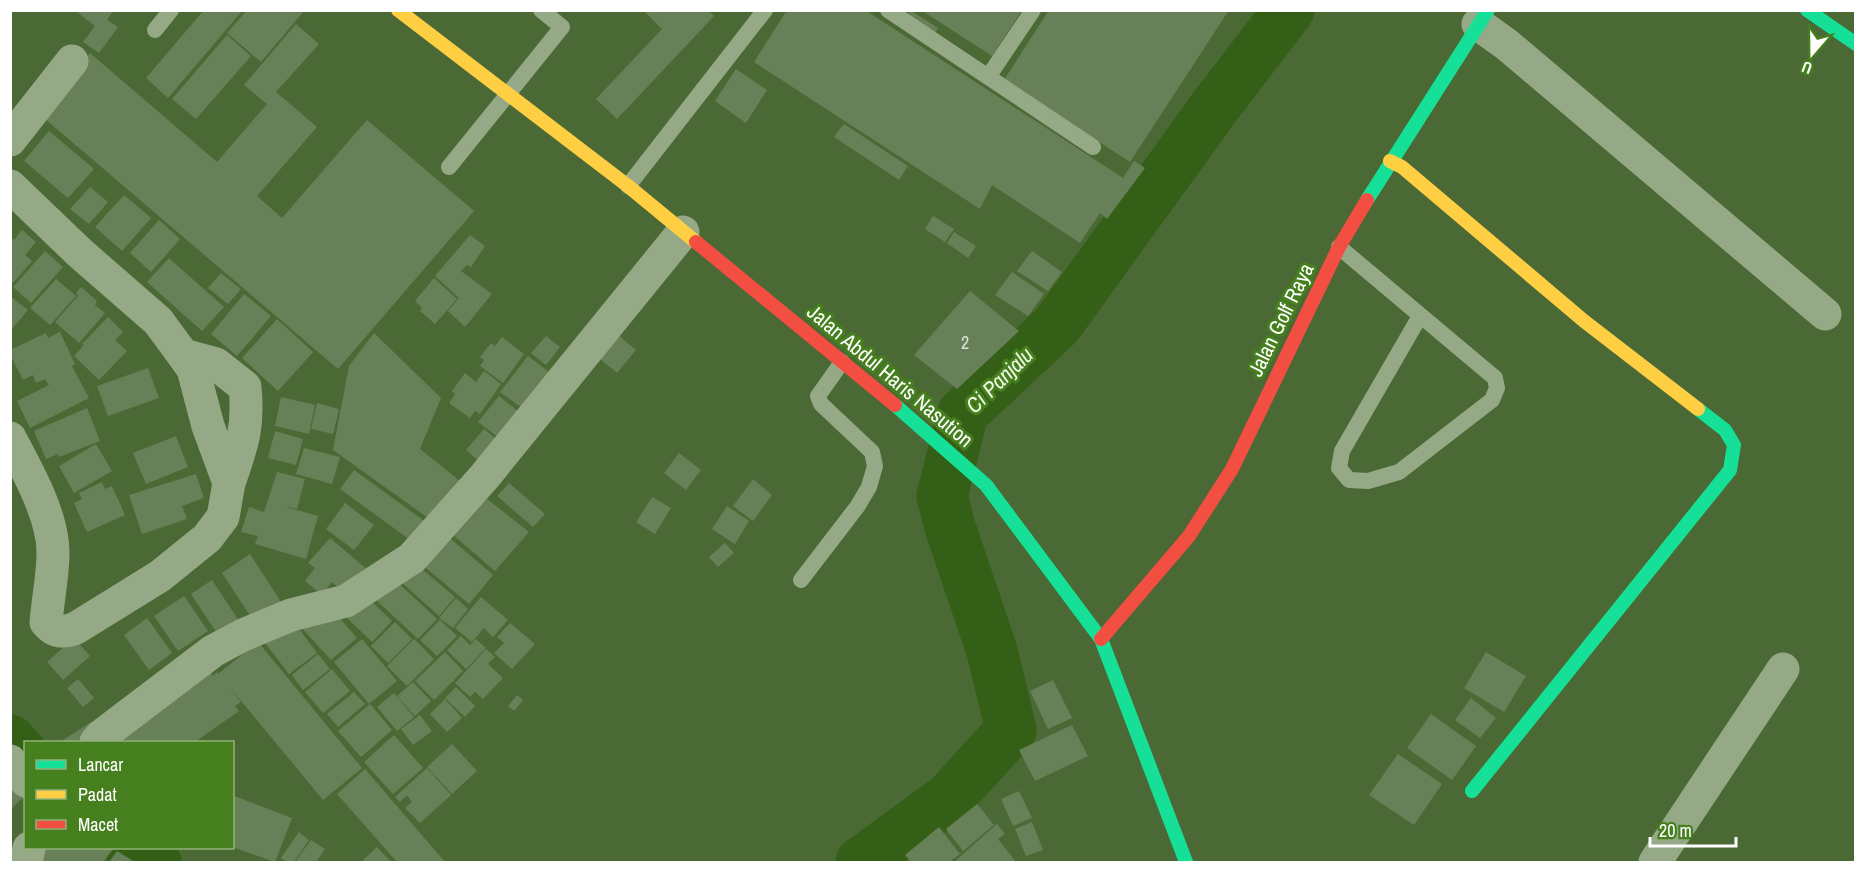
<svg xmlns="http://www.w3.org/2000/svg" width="1866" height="873" font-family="'Archivo Narrow',sans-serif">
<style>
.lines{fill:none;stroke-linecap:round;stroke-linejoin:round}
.river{stroke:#345f17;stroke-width:51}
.building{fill:#688057}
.lane{stroke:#95a986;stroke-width:16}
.street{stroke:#95a986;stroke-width:33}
.fast{stroke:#16e098;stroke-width:14}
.slow{stroke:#ffcf43;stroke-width:14}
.jam{stroke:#f24e42;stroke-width:14}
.labels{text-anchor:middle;stroke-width:6;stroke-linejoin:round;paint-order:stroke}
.number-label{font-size:18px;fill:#d9dfd5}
.street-label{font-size:21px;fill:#fff;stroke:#467f1e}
.water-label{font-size:22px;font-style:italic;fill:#effae6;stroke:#467f1e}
</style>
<rect width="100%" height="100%" fill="#4a6934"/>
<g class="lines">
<!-- river -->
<path class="river" d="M10 740 26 758
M130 848 148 860 156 862
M861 862 949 798 1011 730 992 651 950 527 942 496 963 413 1057 325 1216 105 1289 10"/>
</g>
<!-- building -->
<path class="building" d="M78 10H114L107 20 118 27 99 53 83 42 95 26 77 12Z
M204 10H243L168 98 146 78Z
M247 10H301L303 12 261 62 227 33Z
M643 10H708L714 16 617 119 596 99 662 29Z
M787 10H865L1123 178 1134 161 1145 168 1107 219 1100 213 1080 243 992 185 980 209 754 62Z
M910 10 938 28 934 36 906 19Z
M921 10H1022L992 56Z
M1049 10H1229L1130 162 1004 80Z
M296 24 319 44 276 92 317 127 257 196 282 218 367 120 474 211 338 369 38 113 90 53 217 162 267 104 244 85Z
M227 35 251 56 196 119 172 99Z
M736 69 767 90 746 123 715 101Z
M844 124 908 166 899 180 834 137Z
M49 131 94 169 68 198 24 161Z
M90 187 108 202 89 224 70 209Z
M124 195 151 218 122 251 95 227Z
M933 216 954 229 945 242 925 229Z
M159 220 180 239 151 272 130 253Z
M22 230 36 242 25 255 32 261 13 283 10 281V237L14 240Z
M954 232 976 246 968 258 947 243Z
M470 235 485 246 471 267 467 265 461 271 492 294 465 327 448 311 459 298 435 276Z
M45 251 63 267 31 303 13 287Z
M1032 251 1062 272 1048 291 1017 271Z
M169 258 224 307 202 331 147 282Z
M1012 272 1044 294 1028 316 995 295Z
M221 273 241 289 228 304 208 288Z
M434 278 457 299 435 324 420 311 422 308 415 301Z
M56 279 76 296 50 325 30 308Z
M81 287 97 301 95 305 105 313 79 343 55 322 78 296 76 293Z
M970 291 1019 331 957 389 914 355Z
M244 294 271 316 237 356 211 334Z
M10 296 28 310 10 331Z
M108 317 123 332 115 340 127 351 99 380 74 356 84 345 82 344Z
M277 319 313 352 278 391 242 358Z
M60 332 75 364 72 366 89 398 30 428 17 401 49 385 45 379 36 383 33 375 23 380 10 354V350L46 333 48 338Z
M374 333 441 398 420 449 460 481 431 520 333 450 349 366Z
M616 333 636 350 617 373 599 358Z
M546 336 560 347 546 365 531 353Z
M502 337 524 354 503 383 480 366 484 360 480 357 491 343 495 346Z
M528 356 553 375 526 411 500 392Z
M148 368 159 398 108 416 97 386Z
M484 371 501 384 480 414 475 411 470 418 449 403 455 394 452 391 465 373 476 382Z
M499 396 528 419 507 444 478 422Z
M281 397 315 405 309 434 275 426Z
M317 403 339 409 333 434 311 429Z
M87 408 100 441 59 457 58 454 46 459 34 431Z
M484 429 506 447 488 469 466 450Z
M275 431 303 439 296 465 268 458Z
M176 436 188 467 146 484 133 453Z
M96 444 112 471 74 493 59 466Z
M304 448 340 457 332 484 296 474Z
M679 453 701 470 686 490 664 473Z
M354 470 427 523 413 542 340 489Z
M277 472 305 479 297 509 283 506 318 516 306 559 255 544 258 536 241 532 249 507 264 512Z
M196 474 204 498 182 506 187 519 142 534 129 495Z
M753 479 772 495 753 521 733 506Z
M102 482 105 489 112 486 125 515 87 532 74 503 82 499 79 493Z
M509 483 545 514 533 527 497 496Z
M477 491 529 532 495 571 445 528Z
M652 497 671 508 655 534 636 522Z
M345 503 374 525 354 550 326 529Z
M727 506 749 521 735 544 712 529Z
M444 533 493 575 469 604 419 562Z
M330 538 369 571 348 596 332 582 322 595 305 581 315 568 308 563Z
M725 543 734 553 718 567 709 557Z
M250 554 281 602 253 620 222 573Z
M416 564 455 597 439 616 401 582Z
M212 580 239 621 218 635 191 594Z
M395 580 437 619 418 639 376 600Z
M184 596 208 631 178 651 154 616Z
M367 597 392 621 372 642 347 618Z
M481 597 508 620 493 637 484 628 472 642 455 628Z
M456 598 468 609 453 628 439 618Z
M331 608 357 638 331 660 300 626Z
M147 618 172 653 149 670 124 635Z
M291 618 317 653 289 674 262 639Z
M440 620 457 636 437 656 420 640Z
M395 622 412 639 388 663 371 646Z
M510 623 535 644 512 669 494 653 504 643 497 637Z
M461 636 470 645 476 639 486 648 466 669 447 650Z
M74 638 90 656 63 680 47 662Z
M362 639 397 681 369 704 334 662Z
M414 639 434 659 407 686 387 666Z
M258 642 362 768 323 800 228 685 241 702 235 706 239 711 195 742H113L210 670 213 676 217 672 218 674Z
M486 649 495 657 488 664 503 678 483 699 475 692 470 697 455 683Z
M445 652 463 671 434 700 415 681Z
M1486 652 1526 676 1504 712 1464 688Z
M318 654 330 669 303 690 292 675Z
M332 669 350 691 323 713 305 692Z
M78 679 94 698 83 707 67 688Z
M1053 680 1072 718 1048 729 1030 691Z
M413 682 431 701 415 716 397 696Z
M456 687 475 706 465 717 445 698Z
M354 692 365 704 338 727 327 714Z
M394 693 414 717 397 731 377 707Z
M517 695 523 700 514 711 508 706Z
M1471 698 1496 718 1480 738 1455 720Z
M445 699 462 718 447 732 430 714Z
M370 704 392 730 361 757 338 731Z
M1431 714 1476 746 1452 780 1407 748Z
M420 715 432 731 413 745 401 729Z
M91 722 98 733 84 742H60Z
M1072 725 1088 756 1035 781 1019 750Z
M394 735 423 768 393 794 364 762Z
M452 744 477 771 452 794 427 767Z
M1398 754 1442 784 1414 825 1369 795Z
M427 768 451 795 420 823 405 808 412 802 407 795 400 802 395 797Z
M365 769 445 862H397L337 794Z
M10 778 26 795 10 810Z
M1019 791 1032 818 1013 826 1001 799Z
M232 795 292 818 275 862 232 847Z
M977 804 994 825 963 851 946 829Z
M1032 822 1043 850 1026 856 1015 829Z
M997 824 1005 834 998 839 1016 862H954Z
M939 827 960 854 949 862H911L905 855Z
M299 832 309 840 294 862H287L281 858Z
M311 840 325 849 316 862H295Z
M377 847 391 862H361Z
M43 848H114L103 862H33Z
M117 851 135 862H109Z"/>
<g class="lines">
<!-- lane -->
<path class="lane" d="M888 10 1093 147
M155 30 171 10
M988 77 1033 10
M449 167 562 27 541 10
M628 186 765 10
M1339 247 1495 378 1497 388 1492 400 1399 472 1368 481 1349 480 1339 468 1342 451 1420 316
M801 580 857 507 869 487 875 466 872 452 821 404 818 396 842 362"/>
<!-- street -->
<path class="street" d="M1478 24 1506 44 1825 314
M10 140 72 61
M10 186 80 253 158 321 183 355 193 369 208 426 229 483 223 517 207 538 160 576 76 628C64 633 55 633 46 622 48 599 53 575 53 552 53 516 27 470 10 438
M183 355 216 364 245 387C249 428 242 445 229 483
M96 742 101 736 213 651 243 635 291 615 346 601 412 558 485 476 683 232
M10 761 26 781
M26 862 29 848
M1655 862 1783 669"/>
<!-- fast -->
<path class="fast" d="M1807 10 1856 44
M1367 200 1488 10
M895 405 986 485 1101 639 1186 862
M1472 791 1730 470 1734 445 1725 430 1698 409"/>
<!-- slow -->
<path class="slow" d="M398 10 628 186 696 242
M1390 161 1402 167 1584 321 1698 409"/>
<!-- jam -->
<path class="jam" d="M696 242 895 405
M1101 639 1189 536 1232 469 1339 247 1367 200"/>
</g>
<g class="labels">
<!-- number labels -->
<g class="number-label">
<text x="965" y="349">2</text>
</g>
<!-- street labels -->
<g class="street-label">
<text transform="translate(1281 320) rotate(-64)" y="7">Jalan Golf Raya</text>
<text transform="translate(890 376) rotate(40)" y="7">Jalan Abdul Haris Nasution</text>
</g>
<!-- water labels -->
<g class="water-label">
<text transform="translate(999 380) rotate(-44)" y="8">Ci Panjalu</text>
</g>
</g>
<!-- border -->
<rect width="1866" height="873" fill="none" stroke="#ffffff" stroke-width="24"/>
<!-- legend -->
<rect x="24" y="741" width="210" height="108" fill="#467f1e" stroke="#90b278" stroke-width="1.5"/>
<rect x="36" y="760" width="30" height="9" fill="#16e098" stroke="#90b278" stroke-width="1.5"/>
<text x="78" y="771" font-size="18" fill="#ffffff">Lancar</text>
<rect x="36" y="790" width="30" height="9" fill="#ffcf43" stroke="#90b278" stroke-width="1.5"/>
<text x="78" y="801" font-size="18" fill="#ffffff">Padat</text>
<rect x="36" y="820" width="30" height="9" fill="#f24e42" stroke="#90b278" stroke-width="1.5"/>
<text x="78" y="831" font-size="18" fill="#ffffff">Macet</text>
<!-- north arrow -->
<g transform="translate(1812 54) rotate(200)" stroke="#467f1e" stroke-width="4.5" paint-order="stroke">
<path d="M0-4.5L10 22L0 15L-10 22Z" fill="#ffffff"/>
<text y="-9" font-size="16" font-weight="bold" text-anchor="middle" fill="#ffffff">U</text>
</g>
<!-- scale -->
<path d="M1650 837v9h86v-9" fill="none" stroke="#ffffff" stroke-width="3"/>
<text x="1659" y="837" font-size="18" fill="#ffffff" stroke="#467f1e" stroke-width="4.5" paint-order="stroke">20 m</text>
</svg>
